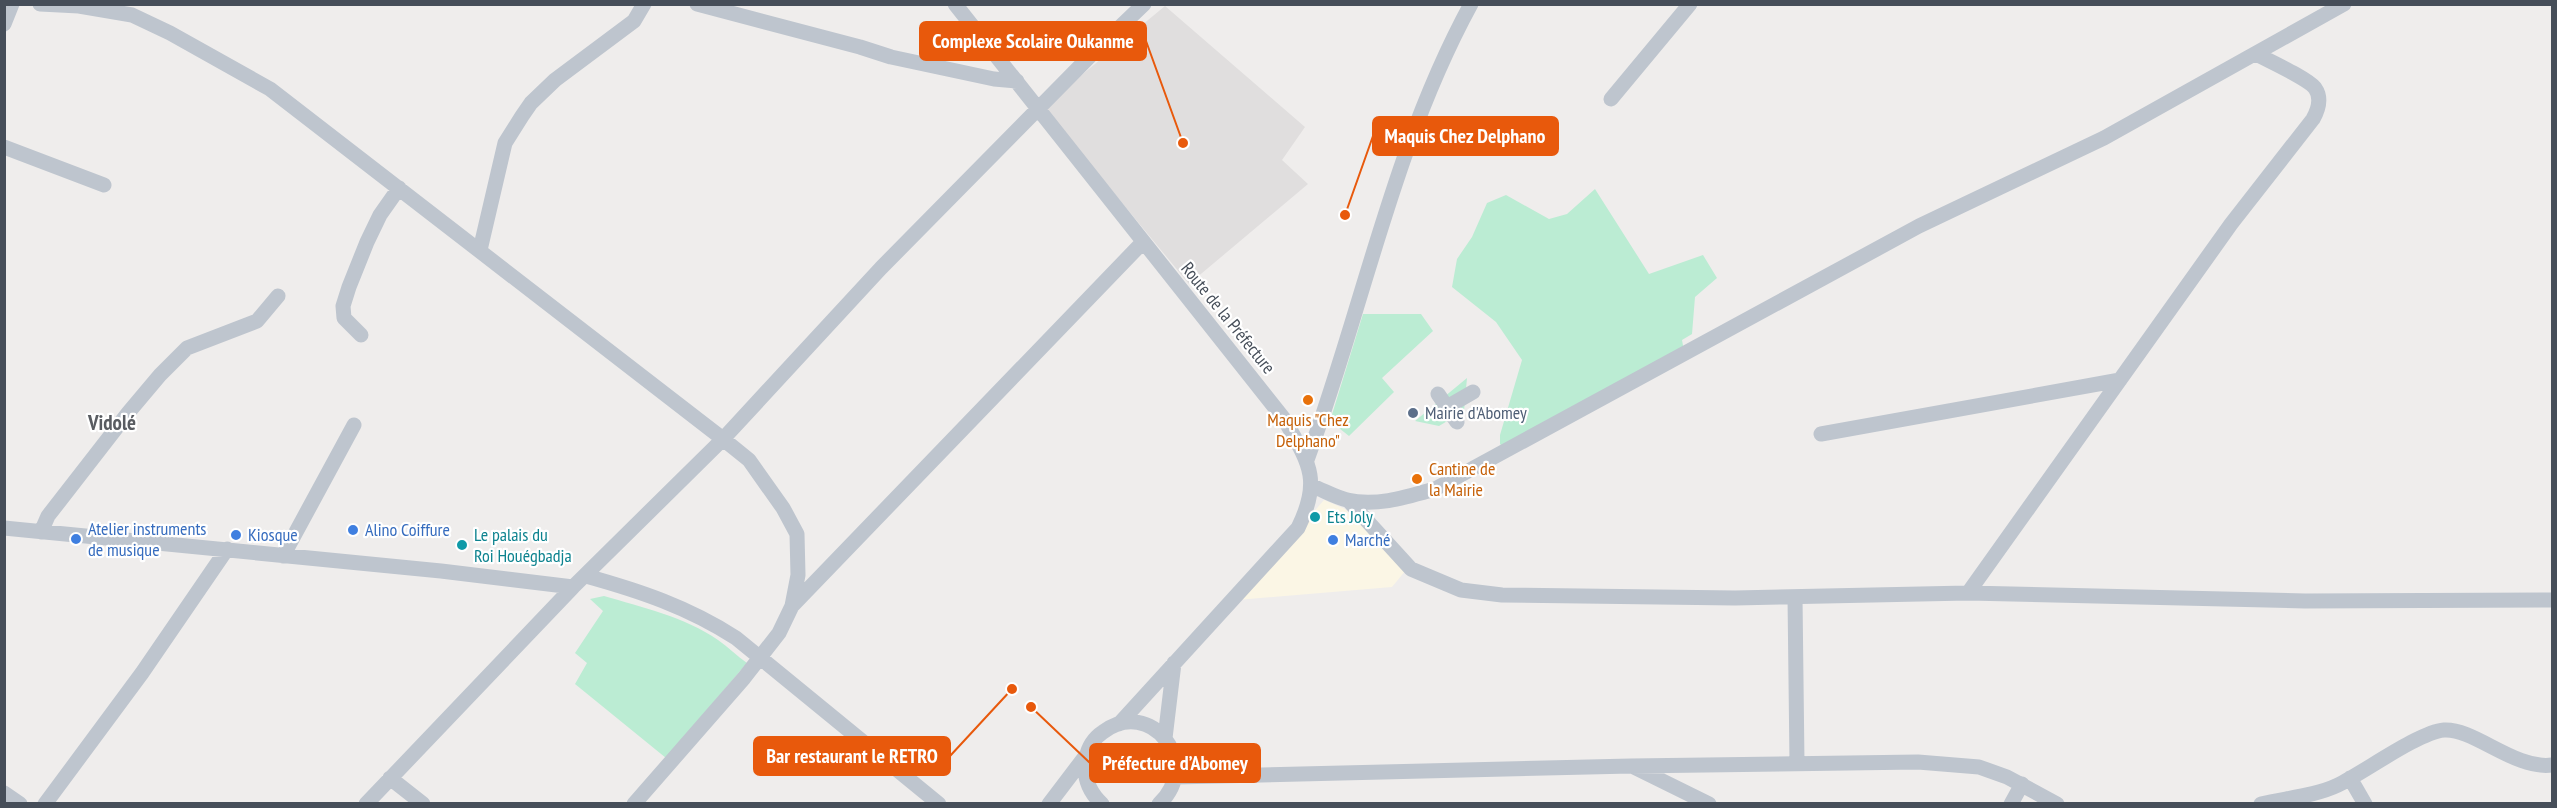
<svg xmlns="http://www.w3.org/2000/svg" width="2557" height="808" font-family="'PT Sans Narrow',sans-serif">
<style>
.commercial{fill:#fbf6e5}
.education{fill:#e0dede}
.green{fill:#bbecd3}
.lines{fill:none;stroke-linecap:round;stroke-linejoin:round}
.minor{stroke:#bec5ce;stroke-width:15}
.food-dot{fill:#e8710a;stroke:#fff;stroke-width:2}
.service-dot{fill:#5c6f8a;stroke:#fff;stroke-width:2}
.culture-dot{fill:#0f9aa8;stroke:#fff;stroke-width:2}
.shop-dot{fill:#3f7fe0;stroke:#fff;stroke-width:2}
.labels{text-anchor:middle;stroke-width:4.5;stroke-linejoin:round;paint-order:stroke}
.street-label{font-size:18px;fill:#464e59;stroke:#fff}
.service-label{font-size:18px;fill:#4e5e75;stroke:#fff;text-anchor:start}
.food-label{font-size:18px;fill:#c56008;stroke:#fff}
.culture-label{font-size:18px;fill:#0d838f;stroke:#fff;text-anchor:start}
.shop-label{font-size:18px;fill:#366cbe;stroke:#fff;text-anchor:start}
.quarter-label{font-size:21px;font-weight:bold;fill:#595c61;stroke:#fff}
.leader{fill:none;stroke:#e8590c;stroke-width:2}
.callout-dot{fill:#e8590c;stroke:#fff;stroke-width:2}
.callout{fill:#e8590c;stroke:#e8590c;stroke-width:2}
.callout-label{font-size:20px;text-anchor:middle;font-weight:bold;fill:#fff}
</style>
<rect width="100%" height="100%" fill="#efedec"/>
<!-- commercial -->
<path class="commercial" d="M1324 500 1345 509 1406 570 1392 587 1237 600Z"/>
<!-- education -->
<path class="education" d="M1165 6 1305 127 1282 160 1308 184 1189 284 1043 107Z"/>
<!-- green -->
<path class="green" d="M1595 189 1649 274 1703 255 1717 278 1695 297 1692 334 1682 340 1684 351 1504 448 1500 444V435L1522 360 1496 322 1452 287 1457 259 1472 237 1487 203 1506 195 1549 219 1567 214Z
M1363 314H1421L1433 331 1382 378 1394 392 1349 436 1330 421Z
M1467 378 1464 411 1439 426 1415 421Z
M604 596C641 607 685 617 718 640 728 647 737 656 747 663L666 758 575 684 587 663 575 653 603 611 590 599Z"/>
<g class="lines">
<!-- minor -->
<path class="minor" d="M40 4 79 6 132 15 170 33 270 89 723 439 749 460 783 508 797 534 798 575 792 606 779 633 744 678 634 804
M697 4 860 47 891 57 994 79 1017 81
M955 4 1284 419C1309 463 1322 480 1298 528L1119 724
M4 24 12 4
M1611 99 1690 4
M4 147 104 185
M480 250 505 143 522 116 531 103 555 80 634 21 644 4
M361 335 344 318 343 306 349 287 367 242 380 215 399 188
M1438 394 1457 422
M1447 407 1473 392
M1821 434 2120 380
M1307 460C1363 308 1393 147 1471 4
M1312 486C1323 490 1335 497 1347 500 1376 507 1407 497 1435 489L1919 226 2104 138 2344 4
M1348 500 1411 569 1461 590 1502 595 1735 598 1968 593 2305 601 2552 600
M4 528 441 571 573 587
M41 532 48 516 128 413 160 375 187 348 257 321 278 296
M283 556 354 425
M586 576C640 591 688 607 736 638L939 804
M1968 593 2231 224 2313 119C2318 110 2322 98 2315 88 2307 78 2269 61 2256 54
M1795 597 1797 763
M792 606 1143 242
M1165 738 1174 663
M1634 767 1709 804
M1175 777 1631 766 1918 762 1979 767 2007 777 2057 804
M390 778 423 804
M2350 778 2365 804
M4 793 20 804
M45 804 142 673 227 549
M366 804 573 587 723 439 881 268 1095 51 1144 4
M1049 804 1087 754
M1102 804C1089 792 1083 776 1086 758 1088 748 1094 738 1103 732 1150 696 1203 763 1159 804
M2011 804 2022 784
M2261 804C2286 798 2315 796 2338 785 2363 773 2419 732 2444 730 2474 728 2515 770 2552 765"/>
</g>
<!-- markers -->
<g class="food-dot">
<circle cx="1308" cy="400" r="6"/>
<circle cx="1417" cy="479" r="6"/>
</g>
<circle class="service-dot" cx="1413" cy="413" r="6"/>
<g class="culture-dot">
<circle cx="1315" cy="517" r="6"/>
<circle cx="462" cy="545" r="6"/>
</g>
<g class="shop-dot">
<circle cx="353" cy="530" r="6"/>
<circle cx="236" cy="535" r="6"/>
<circle cx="76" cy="539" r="6"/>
<circle cx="1333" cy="540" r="6"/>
</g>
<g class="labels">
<!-- street labels -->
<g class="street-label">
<text transform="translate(1228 318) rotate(51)" y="6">Route de la Préfecture</text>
</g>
<!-- service labels -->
<g class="service-label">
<text x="1425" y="419">Mairie d'Abomey</text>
</g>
<!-- food labels -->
<g class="food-label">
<text x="1308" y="426">Maquis "Chez<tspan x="1308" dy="21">Delphano"</tspan></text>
<text x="1429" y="475" text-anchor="start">Cantine de<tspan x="1429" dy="21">la Mairie</tspan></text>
</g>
<!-- culture labels -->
<g class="culture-label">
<text x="1327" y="523">Ets Joly</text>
<text x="474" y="541">Le palais du<tspan x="474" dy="21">Roi Houégbadja</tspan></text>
</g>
<!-- shop labels -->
<g class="shop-label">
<text x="88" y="535">Atelier instruments<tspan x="88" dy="21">de musique</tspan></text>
<text x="365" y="536">Alino Coiffure</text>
<text x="248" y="541">Kiosque</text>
<text x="1345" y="546">Marché</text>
</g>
<!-- quarter labels -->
<g class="quarter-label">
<text x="112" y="430">Vidolé</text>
</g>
</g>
<!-- callouts -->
<path class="leader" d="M1183 143L1146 41M1345 215L1373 136M1012 689L950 756M1031 707L1090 763"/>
<g class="callout-dot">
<circle cx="1183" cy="143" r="6"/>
<circle cx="1345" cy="215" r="6"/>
<circle cx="1012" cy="689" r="6"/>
<circle cx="1031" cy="707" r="6"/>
</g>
<g class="callout">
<rect x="920" y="22" width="226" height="38" rx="6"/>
<rect x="1373" y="117" width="185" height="38" rx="6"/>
<rect x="754" y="737" width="196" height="38" rx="6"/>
<rect x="1090" y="744" width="170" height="38" rx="6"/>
</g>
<g class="callout-label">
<text x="1033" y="48">Complexe Scolaire Oukanme</text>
<text x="1465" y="143">Maquis Chez Delphano</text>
<text x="852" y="763">Bar restaurant le RETRO</text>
<text x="1175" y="770">Préfecture d’Abomey</text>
</g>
<!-- border -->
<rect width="2557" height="808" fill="none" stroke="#464e59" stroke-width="12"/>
</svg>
